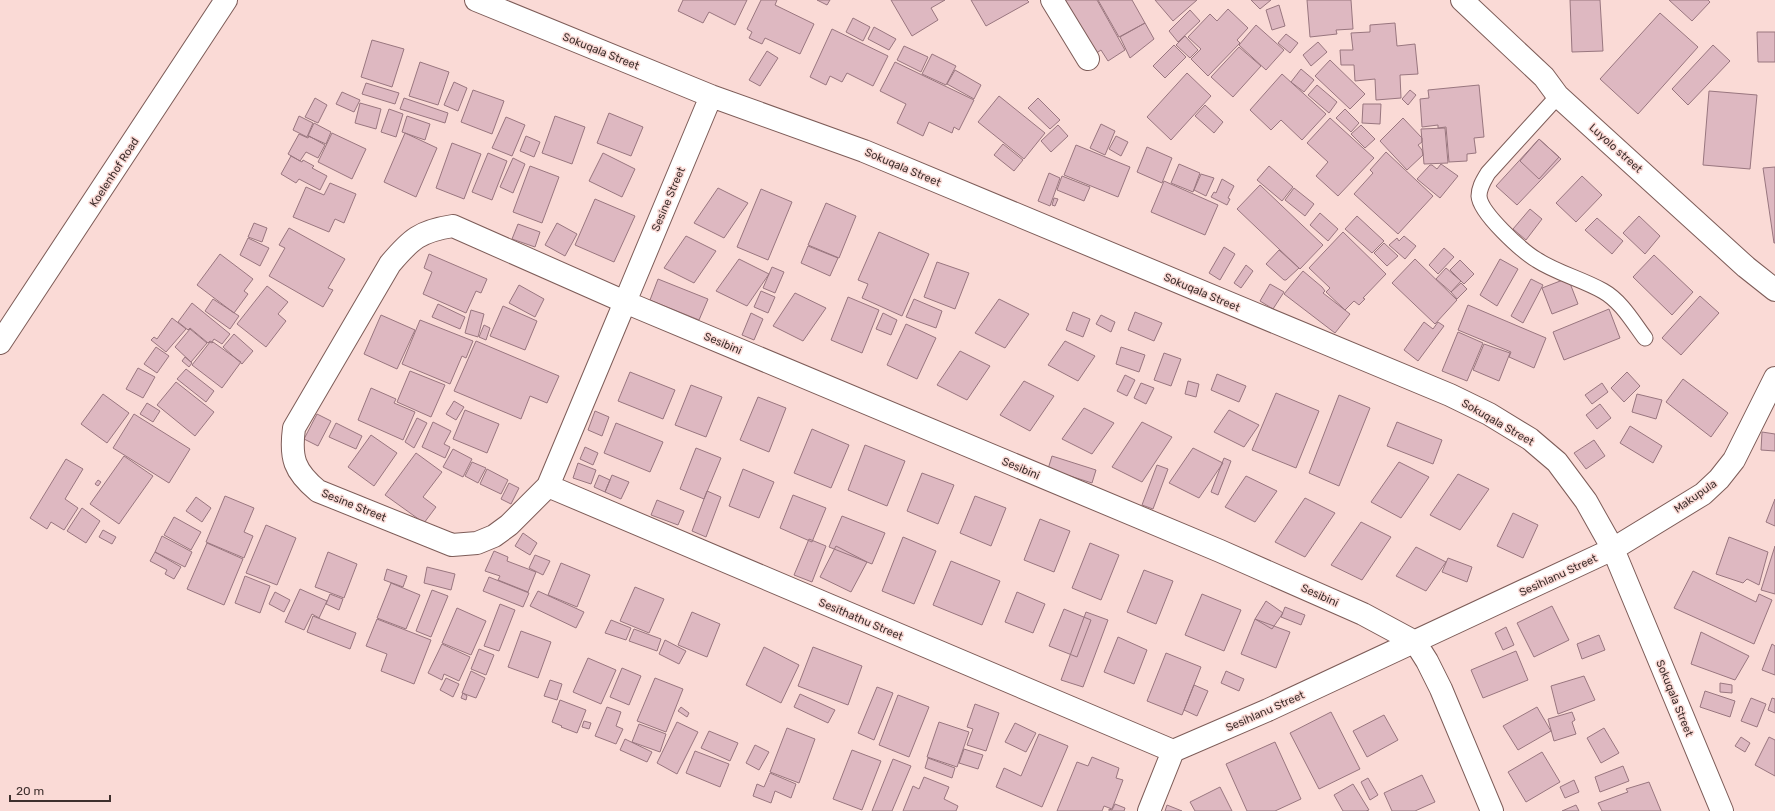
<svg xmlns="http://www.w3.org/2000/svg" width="1775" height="811" font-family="Rubik,sans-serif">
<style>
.building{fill:#deb8c1;stroke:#99767f}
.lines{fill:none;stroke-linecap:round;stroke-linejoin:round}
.lane-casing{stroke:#7d5c58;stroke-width:17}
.street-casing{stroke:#7d5c58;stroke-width:24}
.secondary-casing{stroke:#7d5c58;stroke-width:24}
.lane{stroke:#fff;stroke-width:15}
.street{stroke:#fff;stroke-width:22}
.secondary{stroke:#fff;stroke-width:22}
.labels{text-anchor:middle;stroke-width:3;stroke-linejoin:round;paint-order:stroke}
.street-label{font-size:11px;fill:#3e2f2d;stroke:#fadad6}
</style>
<rect width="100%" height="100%" fill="#fadad6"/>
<!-- building -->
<path class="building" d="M683 0H747L735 25 709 12 703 23 678 11Z
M761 0H777L775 5 814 24 800 54 765 38 762 44 749 38 752 32 747 29Z
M817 0H830L827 5Z
M891 0H945L931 8 938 20 912 36Z
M971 0H1027L1029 2 986 26Z
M1063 0H1097L1125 50 1108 61 1101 50 1095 54Z
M1098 0H1132L1145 23 1119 37Z
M1155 0H1197L1173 21Z
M1251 0H1271L1260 9Z
M1307 0H1351L1353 29 1336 30 1337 34 1310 37Z
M1570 0H1600L1603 51 1572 52Z
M1669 0H1708L1710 2 1692 21Z
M1279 5 1285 26 1272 30 1266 10Z
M1228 9 1248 28 1237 40 1240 43 1208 76 1191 59 1201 49 1188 37 1210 14 1217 21Z
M1190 10 1200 21 1178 42 1169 31Z
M1660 13 1698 47 1638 114 1600 79Z
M853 18 870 27 863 41 846 32Z
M1145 23 1154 39 1130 58 1120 37Z
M1395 23 1397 46 1415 44 1418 74 1400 75 1401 98 1376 100 1375 79 1355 81 1354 65H1341L1340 50H1353L1351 33 1370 32V25Z
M1256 25 1284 50 1266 70 1239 45Z
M874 27 896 39 889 50 868 39Z
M832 29 888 56 873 86 847 73 842 82 830 76 826 85 810 77Z
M1757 32H1775V62H1758Z
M1286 34 1298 43 1290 53 1278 43Z
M1185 36 1198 50 1190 58 1176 45Z
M372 40 404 49 392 87 361 77Z
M1318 42 1327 52 1311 66 1303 55Z
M1174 45 1186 57 1165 78 1153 66Z
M1713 45 1730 61 1688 105 1672 89Z
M904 46 928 57 921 72 897 60Z
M1239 47 1261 66 1233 97 1211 77Z
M767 51 778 58 760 86 749 80Z
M932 54 956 66 946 85 922 74Z
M1330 60 1365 94 1350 109 1315 76Z
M420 62 449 72 438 105 409 96Z
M895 62 974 100 959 130 954 127 952 133 929 122 923 136 897 123 906 104 880 91Z
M1301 69 1314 80 1304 92 1291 82Z
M955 70 981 85 974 99 947 84Z
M1187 73 1211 96 1171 140 1147 117Z
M1282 74 1326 114 1302 140 1281 120 1271 130 1250 110Z
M454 82 467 88 458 111 444 105Z
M366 83 399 93 395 104 362 94Z
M1317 85 1337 102 1329 113 1308 95Z
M1479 85 1484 137 1474 138 1476 153 1467 154V161L1449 162 1446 127 1438 128V125L1422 127 1420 99 1429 98 1428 90Z
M473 90 504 101 492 134 461 122Z
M1410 90 1416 95 1408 105 1402 99Z
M1709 91 1757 95 1750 169 1703 165Z
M342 92 360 100 354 112 336 104Z
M999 96 1045 133 1024 159 978 122Z
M315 98 327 105 318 123 305 117Z
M404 98 448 113 445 123 400 109Z
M1038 98 1060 120 1050 129 1028 108Z
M360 103 381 109 376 129 355 123Z
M1363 104H1381L1380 124 1362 123Z
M1205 105 1223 122 1214 133 1195 116Z
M389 109 403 114 396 137 381 132Z
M1345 109 1359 123 1351 132 1336 118Z
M609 113 643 127 631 156 597 143Z
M299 116 313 123 307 137 293 130Z
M407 116 430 124 425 140 402 132Z
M555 116 585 127 572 164 542 153Z
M506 117 525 125 512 156 492 148Z
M1330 118 1374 158 1338 196 1316 176 1328 162 1307 143Z
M1403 118 1422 138V142L1418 145 1422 150 1423 155 1407 170 1380 141Z
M314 123 331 132 326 144 308 136Z
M1101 124 1115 131 1105 155 1090 148Z
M1058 125 1068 136 1051 152 1041 141Z
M1361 125 1375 139 1365 148 1351 134Z
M1445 128 1448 163 1424 164 1421 129Z
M332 133 366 149 352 179 318 162Z
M405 133 437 148 416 197 384 182Z
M299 134 308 138 309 136 325 145 318 158 306 152 300 161 288 154Z
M526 136 540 142 534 157 520 151Z
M1116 136 1128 142 1121 156 1109 149Z
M1539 139 1559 157 1539 179 1520 161Z
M1539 139 1561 159 1517 205 1496 186Z
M452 143 481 154 464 199 436 188Z
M1003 144 1023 160 1014 171 994 155Z
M1076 145 1130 167 1118 197 1064 175Z
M1147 147 1172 158 1162 183 1137 172Z
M1386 152 1433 196 1398 234 1354 194 1373 173 1370 170Z
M488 153 507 161 492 200 472 192Z
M603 153 635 169 622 197 589 181Z
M291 156 302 162 303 160 314 166 312 168 327 176 320 190 299 179 296 183 281 174Z
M513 158 525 164 513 193 500 187Z
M1179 164 1200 173 1193 192 1171 183Z
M1441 164 1458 176 1440 198 1417 179 1430 165H1432L1437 169Z
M530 166 559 177 542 223 513 212Z
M1269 166 1293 187 1282 201 1257 180Z
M1775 167V243H1774L1763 168Z
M1049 173 1060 178 1050 206 1038 201Z
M1201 174 1214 178 1206 196 1194 190Z
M1062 176 1090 187 1084 201 1057 190Z
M1582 176 1602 195 1576 222 1556 203Z
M1222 179 1234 186 1228 198 1230 199 1227 205 1211 197 1214 192 1216 193Z
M1164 181 1218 205 1205 235 1151 212Z
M330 183 356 194 344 223 335 219 329 232 293 217 306 187 324 195Z
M1260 185 1323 245 1300 269 1237 209Z
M718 188 748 203 724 238 694 223Z
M1294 188 1314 204 1305 216 1285 200Z
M761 189 792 202 768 260 737 247Z
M1054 198 1058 199 1055 206 1052 205Z
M595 199 635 216 614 262 575 245Z
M826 203 856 216 839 258 808 245Z
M1530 209 1542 219 1526 240 1513 229Z
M1320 213 1338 229 1328 241 1310 225Z
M1357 216 1384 241 1372 253 1345 229Z
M1639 216 1660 236 1645 254 1623 233Z
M1597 218 1623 241 1612 254 1585 230Z
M254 223 267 228 262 242 248 237Z
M557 223 577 234 565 256 545 245Z
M518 224 540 232 535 247 512 239Z
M289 228 345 259 328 288 333 290 323 307 269 276 285 248 279 245Z
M879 232 929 254 902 316 862 298 868 284 858 280Z
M1343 232 1386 274 1363 298 1365 299 1359 305 1354 301 1345 310 1326 292 1330 288 1309 268Z
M686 236 716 251 694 283 664 268Z
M1404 236 1416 246 1405 259 1389 245 1397 238 1399 241Z
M248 238 269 248 260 266 240 255Z
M1384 243 1398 256 1387 266 1374 253Z
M808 246 838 258 830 276 801 263Z
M1224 247 1235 254 1220 280 1209 273Z
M1444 248 1454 257 1438 274 1429 265Z
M1279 250 1299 268 1286 280H1284L1266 264Z
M220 254 253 279 244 291 248 294 234 313 197 285Z
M429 254 487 279 481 293 476 291 466 313 423 294 432 272 424 268Z
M1654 255 1693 292 1672 315 1633 277Z
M739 259 769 274 747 306 716 291Z
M1415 259 1457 300 1435 324 1392 283Z
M1500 259 1518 269 1497 306 1480 295Z
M1460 260 1474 274 1464 284 1450 270Z
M937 262 969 273 955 309 924 297Z
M1246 265 1253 271 1241 288 1234 283Z
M772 267 784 272 775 293 763 288Z
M1446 268 1461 281 1451 292 1436 279Z
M1303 271 1322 287 1325 291 1323 293 1350 314 1335 333 1284 294Z
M1568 278 1578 304 1552 314 1542 288Z
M658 279 708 299 699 320 650 300Z
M1531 279 1543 285 1523 323 1511 316Z
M1461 283 1467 289 1457 299 1451 292Z
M1270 284 1284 292 1273 309 1260 301Z
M519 285 544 299 535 317 509 303Z
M267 286 288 302 278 314 286 321 266 347 237 324Z
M761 291 775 297 768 313 754 307Z
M795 293 826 308 803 341 773 326Z
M1700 296 1719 313 1681 355 1662 338Z
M848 297 879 310 862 353 831 340Z
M213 299 239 316 230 329 205 311Z
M914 299 942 311 936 328 906 317Z
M999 299 1029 314 1005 348 975 333Z
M192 303 230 334 222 344 214 339 212 342 210 341 208 343 190 328 188 330 178 322Z
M438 304 465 317 460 329 432 317Z
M1468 305 1546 338 1534 368 1509 357 1511 352 1458 330Z
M503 306 537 321 525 350 490 336Z
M1609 309 1620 338 1564 360 1553 332Z
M471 310 484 314 478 337 465 333Z
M1073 312 1090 319 1083 337 1066 330Z
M1135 312 1162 323 1154 341 1128 330Z
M751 313 763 319 754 340 742 335Z
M883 313 897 320 891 335 876 329Z
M381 315 415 330 397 369 364 354Z
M1101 315 1115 322 1111 332 1096 324Z
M172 318 186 329 166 352 151 340 154 337 157 339Z
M420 320 473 341 466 358 462 356 450 384 402 364Z
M1424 322 1433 329 1438 322 1444 326 1418 361 1404 350Z
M906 324 936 338 917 379 887 365Z
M484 325 490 328 486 340 479 337Z
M190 329 207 343 191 362 175 347Z
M1458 332 1483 343 1467 381 1442 371Z
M234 334 253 351 242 364 223 347Z
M476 341 559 376 547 403 530 396 521 419 454 391Z
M1065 341 1095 356 1078 381 1048 365Z
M210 342 212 343 213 342 241 362 222 388 192 365Z
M1484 344 1510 353 1499 381 1473 370Z
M156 347 169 356 157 373 144 364Z
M1121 347 1145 355 1139 372 1116 364Z
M960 351 990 366 967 400 937 385Z
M1164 353 1181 359 1171 386 1154 380Z
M185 357 192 363 189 367 182 361Z
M138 368 155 377 143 398 126 389Z
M186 369 214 391 206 402 177 379Z
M410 371 445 385 431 417 397 402Z
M630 372 675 390 663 419 618 401Z
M1627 372 1640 386 1624 402 1611 388Z
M1217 374 1246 386 1239 402 1211 390Z
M1125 375 1135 380 1127 396 1117 391Z
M1683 379 1728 413 1711 437 1666 402Z
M1024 381 1054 396 1030 431 1000 415Z
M1188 381 1199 384 1196 397 1185 394Z
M176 382 214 412 195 436 157 405Z
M1141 383 1154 388 1146 404 1134 398Z
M1602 383 1608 392 1592 404 1585 395Z
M691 385 722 397 706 437 675 425Z
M371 388 396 399 394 403 415 412 403 440 358 420Z
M1276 393 1319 411 1296 468 1252 450Z
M103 394 129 413 107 443 81 424Z
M1637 394 1662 400 1656 419 1632 412Z
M1339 395 1370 408 1339 486 1309 473Z
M758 397 786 408 769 452 740 440Z
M454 401 464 407 456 420 446 414Z
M147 403 160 411 153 422 140 414Z
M1600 404 1611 418 1597 429 1586 415Z
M1084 408 1114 423 1092 454 1062 439Z
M465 410 499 424 487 453 453 439Z
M1229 410 1259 425 1244 447 1214 432Z
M595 411 609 417 602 436 588 430Z
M134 414 190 449 169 483 113 448Z
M317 414 331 421 318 446 304 439Z
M417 418 427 423 414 448 405 442Z
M433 422 451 431 444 444 450 447 445 458 422 447Z
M1142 422 1172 437 1142 482 1112 467Z
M1397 422 1442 440 1433 464 1387 446Z
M336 423 362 436 356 449 329 437Z
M616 423 663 442 650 472 604 453Z
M1630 426 1662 446 1653 463 1620 443Z
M812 429 849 445 831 488 794 473Z
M1762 432 1775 434V451L1761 450Z
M371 435 397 453 374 486 348 467Z
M1594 440 1605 456 1586 469 1574 453Z
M865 445 905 461 887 506 848 490Z
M585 447 598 453 593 465 580 459Z
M696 448 721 458 704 499 680 489Z
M1193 448 1223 463 1199 498 1169 483Z
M453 449 472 459 463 477 443 467Z
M416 453 442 472 423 497 436 507 424 523 385 495Z
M124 456 153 476 119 524 90 504Z
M1052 456 1096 470 1092 483 1048 469Z
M1224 458 1231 461 1218 495 1211 492Z
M66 459 83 469 65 499 78 508 64 530 51 522 47 529 30 518Z
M472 462 486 468 478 483 465 476Z
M1399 462 1429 477 1401 518 1371 502Z
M578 463 596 470 591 484 573 478Z
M1157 465 1168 469 1153 509 1142 505Z
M487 469 508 480 501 494 480 484Z
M743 469 774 482 759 518 729 506Z
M922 473 954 485 938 524 907 511Z
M1458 474 1489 489 1460 530 1430 515Z
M599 475 610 480 605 492 594 487Z
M612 475 629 482 621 499 605 492Z
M1246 476 1277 491 1255 522 1225 507Z
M98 480 101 482 98 486 95 484Z
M509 483 519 488 511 504 501 499Z
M707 491 721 497 706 537 692 531Z
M793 495 826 508 812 542 780 528Z
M225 496 254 508 244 532 253 536 244 558 206 542Z
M975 496 1006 508 991 546 960 533Z
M196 497 211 508 202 522 186 511Z
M1305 498 1335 513 1305 557 1275 542Z
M1775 499V526L1766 522Z
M657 500 684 511 678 525 651 515Z
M82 508 100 521 86 543 67 531Z
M1513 513 1538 525 1523 558 1497 546Z
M842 516 885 533 872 564 829 547Z
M174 517 201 532 191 550 164 535Z
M1040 519 1070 531 1054 572 1024 560Z
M1361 522 1391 537 1362 580 1331 565Z
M266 525 296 538 277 585 246 573Z
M103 530 116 537 112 544 99 537Z
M523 533 537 543 530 555 515 546Z
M162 536 192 552 185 567 155 552Z
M903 537 936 551 914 604 882 591Z
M1729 537 1768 552 1759 585 1747 579 1743 583 1716 574Z
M809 539 826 546 812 582 794 575Z
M207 543 243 559 224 605 187 589Z
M1090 543 1119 555 1101 600 1072 588Z
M836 546 867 562 851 592 820 577Z
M1775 546V594L1761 590Z
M1416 547 1446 562 1426 591 1396 576Z
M494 551 508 557 507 561 536 572 528 592 498 580 500 576 485 571Z
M155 552 181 567 174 579 165 574 167 570 150 561Z
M328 552 357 564 344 598 315 587Z
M535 555 550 561 543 575 529 568Z
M1448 558 1472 567 1467 582 1442 572Z
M951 561 1000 581 982 625 933 605Z
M561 563 590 575 577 607 548 595Z
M427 567 455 574 451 590 424 583Z
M387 569 407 576 403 587 384 580Z
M1144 570 1173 581 1156 624 1127 612Z
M1693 571 1756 602 1759 594 1772 600 1754 644 1674 608Z
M245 576 270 586 260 613 235 603Z
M489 577 529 593 523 607 483 591Z
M391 583 420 595 406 629 377 618Z
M635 587 664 599 649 633 620 621Z
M300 589 327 601 319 618 312 614 304 630 285 622Z
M432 590 448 596 431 637 416 631Z
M538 591 584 612 576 628 530 606Z
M275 592 290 600 284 612 269 604Z
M1017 592 1045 604 1033 633 1005 622Z
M330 594 343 599 339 610 326 604Z
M1202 594 1241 610 1224 651 1185 635Z
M1266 601 1283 613 1272 629 1255 619Z
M500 604 515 610 499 651 484 646Z
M1552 606 1569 640 1534 657 1517 623Z
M1285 607 1305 615 1301 625 1281 617Z
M457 608 486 621 471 655 442 643Z
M1064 609 1091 620 1077 657 1049 646Z
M692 612 720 624 707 657 678 645Z
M1086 612 1108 620 1083 687 1061 680Z
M313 616 356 633 350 649 307 632Z
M377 619 431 640 414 684 381 671 387 654 366 646Z
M1255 619 1290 632 1276 668 1241 654Z
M611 620 631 628 626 640 605 633Z
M1506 627 1514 645 1503 650 1495 633Z
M634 629 661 639 657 651 629 641Z
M521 631 551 642 538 678 508 667Z
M1701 632 1749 656 1735 680 1691 664Z
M1599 635 1605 650 1582 659 1577 644Z
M1118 637 1147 650 1134 684 1104 672Z
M665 640 686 651 679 664 659 654Z
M442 644 470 657 459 681 444 674 442 680 428 673Z
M1772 644 1775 646V675L1762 670Z
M764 647 799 665 781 703 746 685Z
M813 647 862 666 848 705 798 686Z
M479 649 494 655 486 675 471 669Z
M1516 651 1528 680 1483 698 1471 670Z
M1166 653 1201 667 1182 715 1147 701Z
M588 658 616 670 601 704 573 692Z
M622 668 641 676 629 705 610 697Z
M471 671 485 678 476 698 462 693Z
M1226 671 1244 679 1239 691 1221 683Z
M1584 676 1595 700 1558 714 1551 686Z
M446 678 459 684 453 697 440 690Z
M655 678 683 689 666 732 637 721Z
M550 680 562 684 557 700 544 696Z
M1720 683 1732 685V693L1720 692Z
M1194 685 1208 691 1197 716 1184 710Z
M877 687 893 693 874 740 858 733Z
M1705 691 1735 701 1730 717 1700 707Z
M463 693 467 696 466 700 461 698Z
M800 694 835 710 828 723 794 707Z
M898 695 929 707 909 757 879 745Z
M1751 698 1766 704 1757 727 1741 721Z
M1772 698 1775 699V713L1768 710Z
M560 700 586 710 577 733 561 727 562 726 552 722Z
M975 704 999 713 986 751 967 745 973 729 967 727Z
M607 707 621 712 616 726 623 729 616 744 595 736Z
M681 707 689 713 687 717 678 711Z
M1537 707 1551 731 1518 750 1503 726Z
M1331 712 1360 769 1319 789 1290 733Z
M1572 712 1575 720 1572 722 1576 734 1554 741 1548 719Z
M1384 715 1398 740 1367 757 1353 731Z
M584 721 591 723 589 729 582 727Z
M677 722 698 732 677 774 657 763Z
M939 722 969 732 957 767 927 757Z
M1015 723 1036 733 1026 752 1005 742Z
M639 724 666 734 660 752 632 742Z
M787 728 815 739 799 783 770 772Z
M1604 728 1619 753 1601 763 1587 738Z
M709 731 738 743 730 761 701 748Z
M1039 734 1068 746 1042 807 996 787 1004 768 1021 776Z
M1741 737 1750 743 1745 752 1735 746Z
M1769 737 1775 740V776L1755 765Z
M625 739 652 752 647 762 620 750Z
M1275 742 1301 799 1275 811H1247L1226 764Z
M755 745 769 752 759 770 746 763Z
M964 749 983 755 978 769 959 763Z
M852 750 881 761 862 810 833 799Z
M695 751 729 764 720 787 686 773Z
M1542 752 1560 782 1526 802 1508 772Z
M1092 757 1119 768 1116 778 1123 780 1112 809 1104 806 1102 811H1057L1077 762 1088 766Z
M928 758 955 768 952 778 925 768Z
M893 759 911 766 892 811H872Z
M1623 766 1629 781 1600 792 1595 777Z
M770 773 796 784 791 798 775 791 771 803 753 796 757 784 764 787Z
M1422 775 1435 802 1415 811H1392L1384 793Z
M924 777 949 787 944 799 958 806 956 811H903L913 786 919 789Z
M1368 778 1378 795 1370 800 1361 782Z
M1574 780 1579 792 1565 798 1560 787Z
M1649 782 1661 811H1602L1598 803 1628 792 1626 789Z
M1353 784 1369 810 1366 811H1343L1334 795Z
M1220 787 1232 811H1195L1190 802Z
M1115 804 1125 808 1124 811H1109V809L1112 810Z
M1167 805 1182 811H1165Z
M1576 805 1579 811H1562Z"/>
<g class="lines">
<defs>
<path id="lane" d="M1558 96 1488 173C1484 180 1479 187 1479 196 1480 213 1522 251 1537 260 1557 273 1582 279 1603 291 1621 301 1633 322 1645 338"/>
<path id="street" d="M476 0 711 96 864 151 1450 395 1489 414 1530 439 1557 462 1586 501 1613 549 1722 811
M1052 0 1088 59
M1462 0 1544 77 1558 96 1746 267 1775 290
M711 96 625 302 1220 551 1363 614 1415 642 1427 661 1441 689 1492 811
M453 226 625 302 548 486 509 525 494 536 477 543 452 545 318 491C294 471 290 458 294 428L390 264C411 239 420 231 453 226Z
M548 486 1173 751
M1149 811 1173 751 1268 710 1613 549 1703 494 1719 479 1734 460 1775 378"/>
<path id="secondary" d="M0 343 226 0"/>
</defs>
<!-- lane casing -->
<use href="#lane" class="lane-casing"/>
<!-- street casing -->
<use href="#street" class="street-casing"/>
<!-- secondary casing -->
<use href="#secondary" class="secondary-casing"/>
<!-- lane -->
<use href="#lane" class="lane"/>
<!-- street -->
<use href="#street" class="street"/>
<!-- secondary -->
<use href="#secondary" class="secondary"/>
</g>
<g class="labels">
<!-- street labels -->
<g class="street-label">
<text transform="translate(601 51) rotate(22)" y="4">Sokuqala Street</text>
<text transform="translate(1616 148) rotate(42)" y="4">Luyolo street</text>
<text transform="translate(903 167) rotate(23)" y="4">Sokuqala Street</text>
<text transform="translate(114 172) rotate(-57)" y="4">Koelenhof Road</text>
<text transform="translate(668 199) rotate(-67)" y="4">Sesine Street</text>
<text transform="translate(1202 292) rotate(23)" y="4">Sokuqala Street</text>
<text transform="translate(723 343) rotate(23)" y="4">Sesibini</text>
<text transform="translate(1498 422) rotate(30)" y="4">Sokuqala Street</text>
<text transform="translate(1021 468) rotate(23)" y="4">Sesibini</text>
<text transform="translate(1695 496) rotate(-35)" y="4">Makupula</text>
<text transform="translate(354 505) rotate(22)" y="4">Sesine Street</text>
<text transform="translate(1558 575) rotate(-25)" y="4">Sesihlanu Street</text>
<text transform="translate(1320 595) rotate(24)" y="4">Sesibini</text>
<text transform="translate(861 619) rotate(23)" y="4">Sesithathu Street</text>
<text transform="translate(1675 698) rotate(68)" y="4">Sokuqala Street</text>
<text transform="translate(1265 711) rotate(-24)" y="4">Sesihlanu Street</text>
</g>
</g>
<!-- scale -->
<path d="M10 795v6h100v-6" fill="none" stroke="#3e2f2d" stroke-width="2"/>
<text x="16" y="795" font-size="12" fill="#3e2f2d" stroke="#fadad6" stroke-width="3" paint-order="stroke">20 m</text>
</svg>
